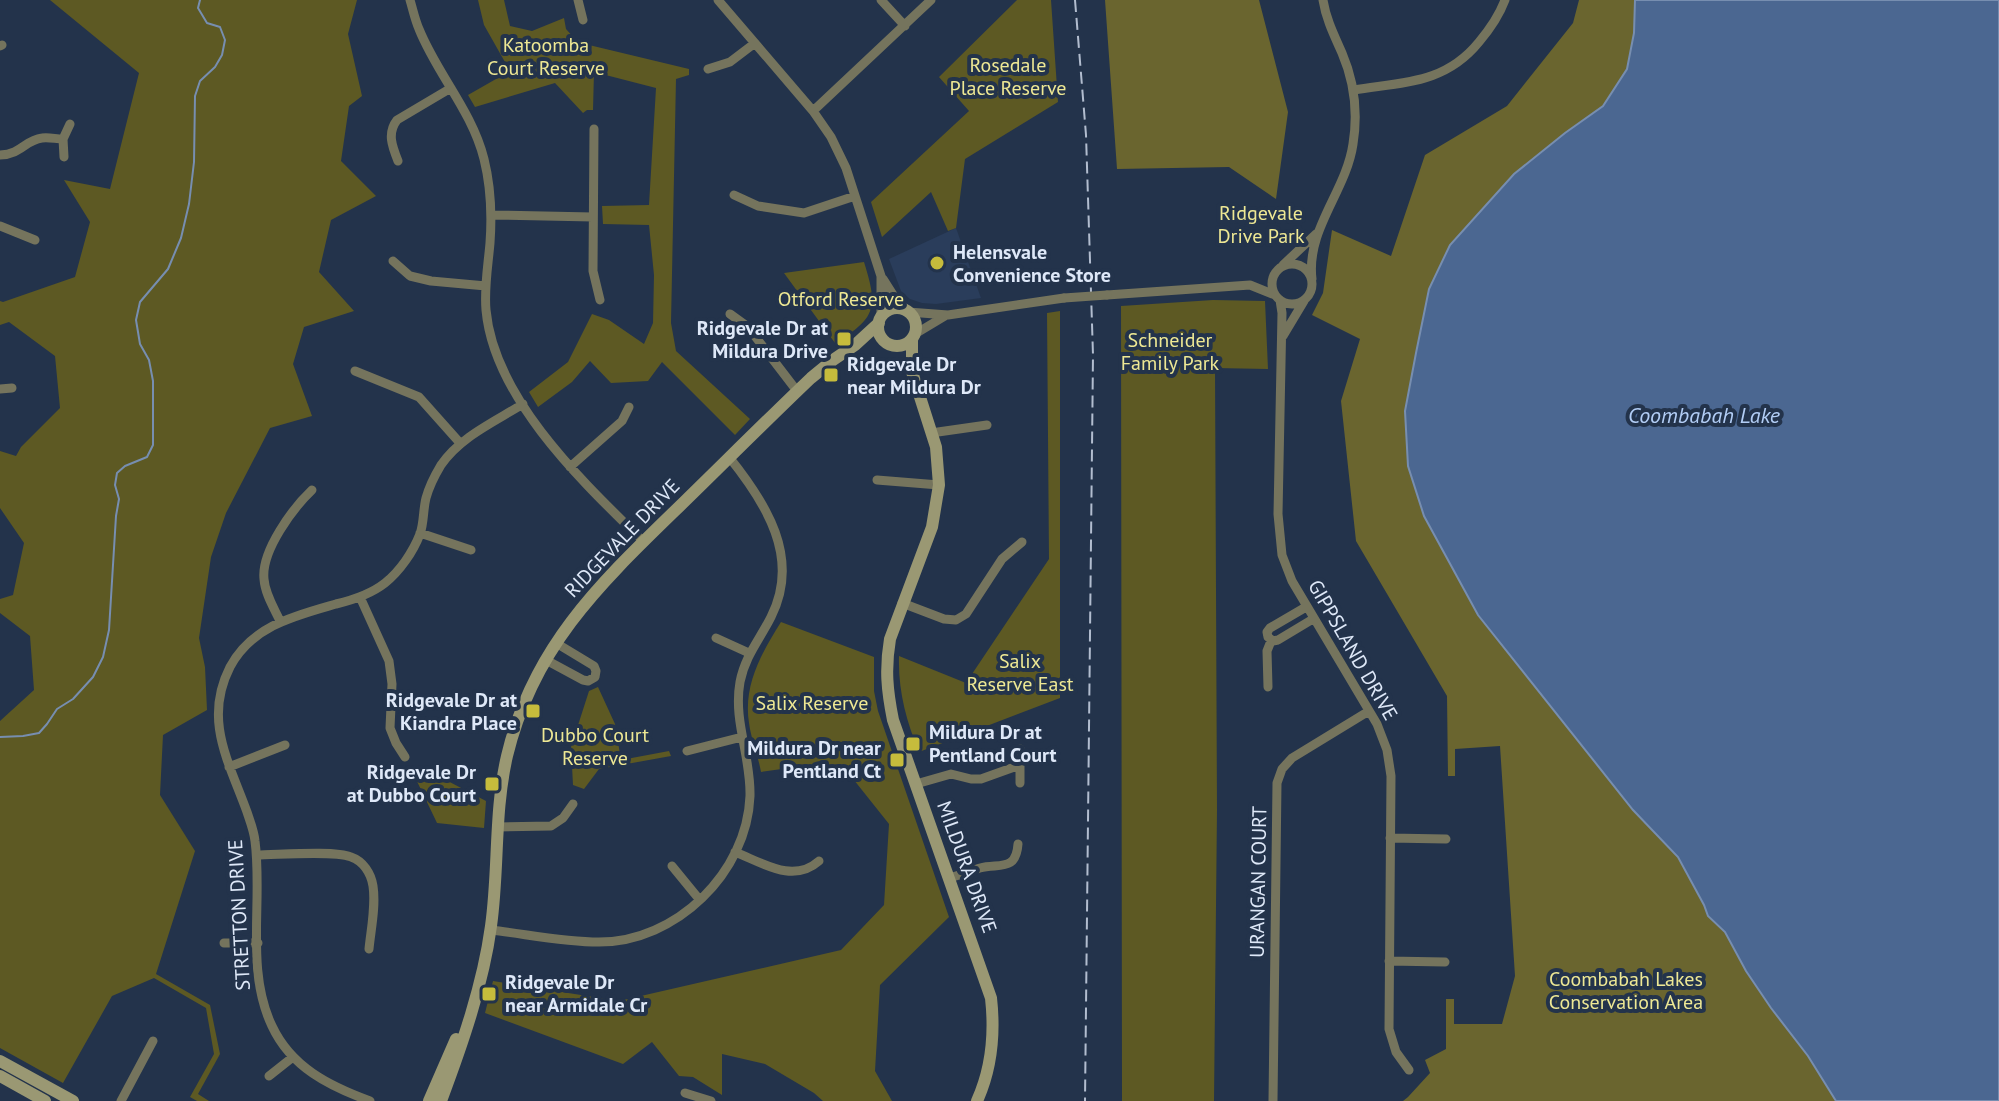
<svg xmlns="http://www.w3.org/2000/svg" width="1999" height="1101" font-family="'PT Sans',sans-serif">
<style>
.built{fill:#2a3d5b}
.green{fill:#5d5923}
.forest{fill:#6a652f}
.water{fill:#4b6791;stroke:#778eb0;stroke-width:2}
.lines{fill:none;stroke-linecap:round;stroke-linejoin:round}
.stream{stroke:#778eb0;stroke-width:2}
.street{stroke:#75745d;stroke-width:9}
.secondary{stroke:#9a9873;stroke-width:12}
.rail{stroke:#b2bdcf;stroke-width:2;stroke-dasharray:12 6;stroke-linecap:butt}
.street-bridge{stroke:#75745d;stroke-width:9}
.poi-dot{fill:#c6bc3c;stroke:#23334b;stroke-width:3}
.labels{text-anchor:middle;stroke-width:8;stroke-linejoin:round;paint-order:stroke}
.park-label{font-size:20px;fill:#eee894;stroke:#23334b}
.poi-label{font-size:20px;font-weight:bold;fill:#dee8f8;stroke:#23334b;text-anchor:start}
.street-label{font-size:20px;fill:#dee8f8;stroke:#23334b}
.water-label{font-size:22px;font-style:italic;fill:#b2cdf5;stroke:#23334b}
</style>
<rect width="100%" height="100%" fill="#23334b"/>
<!-- built -->
<path class="built" d="M956 228 981 298 936 304 922 303 910 299 901 291 889 259Z"/>
<!-- green -->
<path class="green" d="M50 0H357L348 34 362 96 349 106 341 161 376 196 331 220 319 272 354 311 304 327 293 364 312 416 270 428 226 513 211 557 199 638 205 667 207 710 163 735 160 795 195 851 156 974 210 1005 220 1054 198 1094 209 1101H197L190 1097 214 1054 206 1008 154 978 112 996 63 1083 0 1048V721L34 690 30 636 0 613V599L13 595 24 543 0 508V451L16 456 21 447 60 408 55 356 9 322 0 325V301L3 302 75 277 90 222 64 180 110 189 139 73Z
M478 0H504L510 26 532 31 564 18 566 29 575 39H587L589 45 689 69V75L676 79 671 323 676 351 750 419 735 435 662 362 648 381 611 383 590 361 572 382 538 407 529 392 568 362 592 314 609 320 644 344 653 323 654 275 649 225 603 224 602 206 649 205 656 88 594 72 593 110H587L583 113 555 83 475 107 468 95 510 71 484 25Z
M1017 0H1051L1058 102 965 159 956 228 948 231 931 192 882 237 871 202 969 111 939 77Z
M864 262C878 307 877 318 835 343L784 273Z
M1213 300 1265 301 1268 369 1215 368 1217 810 1214 1101H1122L1121 306Z
M1060 311V698L919 752C906 720 898 691 899 656L966 683 1049 559 1047 313Z
M781 622 874 657V691L878 711 949 917 880 985 875 1071 892 1101H823L814 1093 765 1064 722 1054V1095L693 1077 679 1076 652 1042 623 1064 485 1013 493 981 619 1001 841 950 884 905 889 824 846 770 796 767 761 772C758 755 751 739 749 723 743 685 762 652 781 622Z
M598 687 615 724 621 760 669 751 671 756 599 769 584 789 573 785 571 747 589 691Z
M421 767 486 801 484 828 437 823 413 773Z"/>
<!-- forest -->
<path class="forest" d="M1105 0H1259L1288 112 1276 199 1229 167 1117 169Z
M1579 0H1635L1634 33 1627 69 1603 106 1565 133 1408 466 1424 516 1478 615 1633 810 1678 857 1704 905 1708 916 1725 932 1746 971 1771 1008 1808 1056 1836 1101H1403L1408 1097 1430 1073 1425 1060 1446 1049V999H1454V1024H1502L1515 976 1500 746 1455 749V776H1448L1447 696 1356 541 1341 401 1360 339 1312 315 1323 293 1332 230 1391 256 1425 155 1507 106 1573 23Z"/>
<!-- water -->
<path class="water" d="M1635 0H1999V1101H1836L1808 1056 1771 1008 1746 971 1725 932 1708 916 1704 905 1678 857 1633 810 1478 615 1424 516 1408 466 1405 411 1416 353 1429 289 1450 245 1514 174 1565 133 1603 106 1627 69 1634 33Z"/>
<g class="lines">
<!-- stream -->
<path class="stream" d="M0 737 23 736 39 733 47 724 57 709 73 699 93 677 103 657 109 630 116 516 119 499 115 485 117 473 125 466 147 457 153 445V381L149 360 140 344 136 320 140 302 168 269 181 238 189 204 194 162 195 96 200 81 215 67 222 55 225 40 220 27 207 23 198 8 200 0"/>
<!-- street -->
<path class="street" d="M410 0C413 10 415 20 419 29 437 74 472 111 484 159 491 187 492 215 490 243 488 266 484 288 486 310 494 399 584 483 644 542
M578 0 583 20
M718 0 813 111 831 137 846 168 881 276V318
M881 0 905 26
M0 46 2 45
M708 69 730 62 755 43
M1354 90C1403 82 1445 84 1479 42 1490 29 1499 16 1505 0
M813 111 931 0
M594 129 593 271 600 300
M0 155C22 154 25 140 42 138 49 137 56 139 63 139
M64 157 63 139 70 124
M398 161C392 146 387 133 397 120L451 88
M734 195 758 206 804 213 855 196
M491 215 593 217
M0 226 35 240
M393 261 410 276 431 281 486 286
M1272 284a20 20 0 1 1 40 0a20 20 0 1 1-40 0Z
M1283 265 1316 234
M883 279 902 309
M1312 279C1306 229 1346 192 1353 144 1358 113 1354 81 1342 53 1334 35 1326 19 1323 0
M1107 295 1250 285 1275 295
M1280 300 1282 313 1278 514 1282 555 1292 581 1377 724 1387 750 1391 776 1389 1029 1396 1052 1409 1070
M908 312 948 315 1064 298
M730 314 748 327 797 391
M915 334 945 316
M1283 336 1304 301
M355 371 419 397 460 443
M0 389 12 388
M931 433 987 425
M570 467 622 421 629 407
M877 480 939 485
M420 533 471 550
M360 597 389 661 392 684 390 728 396 743 405 757
M902 603 944 619 956 620 966 614 1002 559 1022 542
M1306 607 1270 628 1267 632 1268 637 1273 641 1278 640 1313 619
M280 621C274 608 265 594 264 579 261 551 293 508 312 490
M716 638 749 653
M546 660 583 680 588 681 595 677 596 671 594 666 556 643
M1268 687 1267 651 1271 641
M1020 749V783
M687 751 742 737
M229 767 285 745
M916 784 951 774 971 779H981L1020 765
M497 827 551 826 563 818 573 804
M1390 838 1446 839
M735 852C763 863 793 884 819 861
M257 855C277 855 335 850 351 857 363 861 371 873 373 886 376 906 371 929 369 949
M672 866 699 899
M949 878C960 875 970 871 980 868 999 863 1016 872 1018 844
M491 930C526 934 563 942 599 942 676 942 747 873 750 796 751 756 733 721 740 682 745 656 760 639 771 617 801 558 766 503 729 457
M224 943H258
M1389 961 1445 962
M269 1076 293 1057
M685 1093 711 1101
M121 1101 153 1041
M370 1101C329 1086 291 1067 272 1026 245 970 263 901 255 841 254 831 250 821 247 812 229 762 203 720 230 667 252 626 294 616 336 604 353 600 371 594 385 583 400 571 413 552 420 534 424 523 423 510 426 498 429 487 435 475 441 465 460 437 494 422 523 404
M1273 1101 1277 783 1282 769 1292 758 1369 711"/>
<!-- secondary -->
<path class="secondary" d="M878 327a19 19 0 1 1 38 0a19 19 0 1 1-38 0Z
M912 339V372L936 447 939 485 932 527 890 639C885 669 887 690 893 720L991 998C995 1034 992 1068 977 1101
M0 1061 73 1101
M0 1076 45 1101
M429 1101 456 1039
M441 1101C462 1045 483 985 491 926 499 869 494 812 507 756 534 643 605 579 685 501 727 460 769 418 811 378L833 360 855 345 879 323"/>
<!-- rail -->
<path class="rail" d="M1075 0 1086 135 1093 355 1085 1101"/>
<!-- street-bridge -->
<path class="street-bridge" d="M1064 298 1107 295"/>
</g>
<!-- markers -->
<g class="poi-dot">
<circle cx="937" cy="263" r="8"/>
<rect x="836" y="331" width="16" height="16" rx="4"/>
<rect x="823" y="367" width="16" height="16" rx="4"/>
<rect x="525" y="703" width="16" height="16" rx="4"/>
<rect x="905" y="736" width="16" height="16" rx="4"/>
<rect x="889" y="752" width="16" height="16" rx="4"/>
<rect x="484" y="776" width="16" height="16" rx="4"/>
<rect x="481" y="986" width="16" height="16" rx="4"/>
</g>
<g class="labels">
<!-- park labels -->
<g class="park-label">
<text x="546" y="52">Katoomba<tspan x="546" dy="23">Court Reserve</tspan></text>
<text x="1008" y="72">Rosedale<tspan x="1008" dy="23">Place Reserve</tspan></text>
<text x="1261" y="220">Ridgevale<tspan x="1261" dy="23">Drive Park</tspan></text>
<text x="841" y="306">Otford Reserve</text>
<text x="1170" y="347">Schneider<tspan x="1170" dy="23">Family Park</tspan></text>
<text x="1020" y="668">Salix<tspan x="1020" dy="23">Reserve East</tspan></text>
<text x="812" y="710">Salix Reserve</text>
<text x="595" y="742">Dubbo Court<tspan x="595" dy="23">Reserve</tspan></text>
<text x="1626" y="986">Coombabah Lakes<tspan x="1626" dy="23">Conservation Area</tspan></text>
</g>
<!-- poi labels -->
<g class="poi-label">
<text x="953" y="259">Helensvale<tspan x="953" dy="23">Convenience Store</tspan></text>
<text x="828" y="335" text-anchor="end">Ridgevale Dr at<tspan x="828" dy="23">Mildura Drive</tspan></text>
<text x="847" y="371">Ridgevale Dr<tspan x="847" dy="23">near Mildura Dr</tspan></text>
<text x="517" y="707" text-anchor="end">Ridgevale Dr at<tspan x="517" dy="23">Kiandra Place</tspan></text>
<text x="929" y="739">Mildura Dr at<tspan x="929" dy="23">Pentland Court</tspan></text>
<text x="881" y="755" text-anchor="end">Mildura Dr near<tspan x="881" dy="23">Pentland Ct</tspan></text>
<text x="476" y="779" text-anchor="end">Ridgevale Dr<tspan x="476" dy="23">at Dubbo Court</tspan></text>
<text x="505" y="989">Ridgevale Dr<tspan x="505" dy="23">near Armidale Cr</tspan></text>
</g>
<!-- street labels -->
<g class="street-label">
<text transform="translate(622 538) rotate(-46)" y="7">RIDGEVALE DRIVE</text>
<text transform="translate(1353 650) rotate(60)" y="7">GIPPSLAND DRIVE</text>
<text transform="translate(967 867) rotate(70)" y="7">MILDURA DRIVE</text>
<text transform="translate(1258 882) rotate(-89)" y="7">URANGAN COURT</text>
<text transform="translate(239 915) rotate(-93)" y="7">STRETTON DRIVE</text>
</g>
<!-- water labels -->
<g class="water-label">
<text x="1704" y="423">Coombabah Lake</text>
</g>
</g>
</svg>
